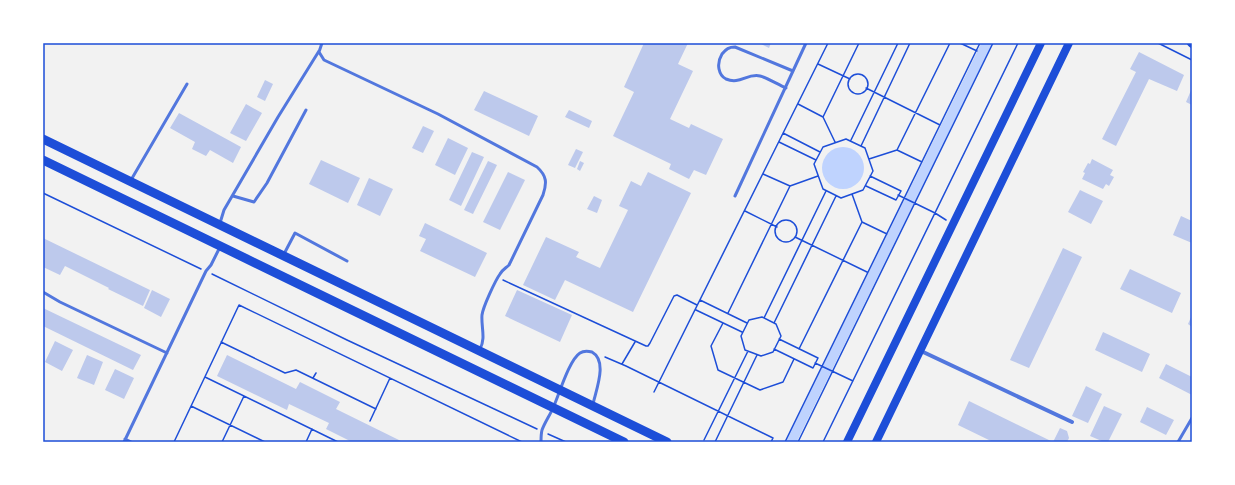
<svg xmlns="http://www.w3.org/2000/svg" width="1235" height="485" font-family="Raleway,sans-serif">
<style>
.water{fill:#bfd3fe}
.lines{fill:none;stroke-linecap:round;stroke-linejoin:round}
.canal{stroke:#bfd3fe;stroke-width:10}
.building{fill:#bdc9ec}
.path{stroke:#1d4ed8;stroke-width:1.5}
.service{stroke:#5277de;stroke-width:3}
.minor{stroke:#5277de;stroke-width:4}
.secondary{stroke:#1d4ed8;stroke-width:8}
.primary{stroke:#1d4ed8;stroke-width:9}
.neatline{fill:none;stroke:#1d4ed8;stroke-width:1.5}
</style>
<rect width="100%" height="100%" fill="#f2f2f2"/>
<!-- water -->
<path class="water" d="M822 168a21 21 0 1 1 42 0a21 21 0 1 1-42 0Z"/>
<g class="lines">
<!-- canal -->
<path class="canal" d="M791 442 987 43"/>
</g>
<!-- building -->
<path class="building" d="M644 43H688L678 64 693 71 670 119 689 128 691 124 723 139 706 175 694 170 689 179 669 169 671 164 613 136 634 92 624 87Z
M759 43H771L769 48Z
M1139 52 1184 75 1177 91 1149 79 1116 146 1102 139 1136 72 1130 69Z
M265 80 273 84 265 101 257 97Z
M1192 88V105L1186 102Z
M484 91 538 116 529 136 474 110Z
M246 104 262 113 246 141 230 133Z
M569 110 592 121 589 128 565 117Z
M179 113 241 147 233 163 210 150 206 156 192 149 195 142 170 128Z
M423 126 434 131 423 153 412 148Z
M448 138 468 148 455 175 435 165Z
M576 149 583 152 575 168 568 165Z
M472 152 484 157 461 206 449 200Z
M1092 159 1113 170 1110 175 1114 177 1109 186 1106 184 1103 189 1082 179 1085 173 1083 172 1088 163 1090 164Z
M321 160 360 178 348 203 309 184Z
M488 161 497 165 473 214 464 210Z
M580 161 584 163 580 171 577 169Z
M508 172 525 180 500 230 483 222Z
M648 172 691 193 633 312 565 280 555 300 523 285 546 237 579 252 576 257 600 268 628 210 619 206 631 181 641 186Z
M369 178 393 189 380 216 357 205Z
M1080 190 1103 201 1091 224 1068 212Z
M594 196 602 200 597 213 587 209Z
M1181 216 1192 221V243L1173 235Z
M425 223 487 253 475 277 420 251 426 239 419 236Z
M43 238 150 290 143 306 108 289 109 288 65 266 60 275 43 267Z
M1063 248 1082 257 1029 368 1010 360Z
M1130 269 1181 293 1172 313 1120 289Z
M152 290 170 299 161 317 144 308Z
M517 290 572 315 560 342 505 316Z
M43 308 141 355 133 370 43 326Z
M1192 315V327L1188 324Z
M1103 332 1150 354 1142 372 1095 350Z
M55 341 73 350 62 371 45 362Z
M87 355 103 362 94 385 77 378Z
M227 355 296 389 300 382 340 402 336 409 403 442H352L326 429 329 423 289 404 287 410 217 376Z
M1166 364 1192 377V395L1159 378Z
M115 369 134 378 124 399 105 390Z
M1086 386 1102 394 1088 423 1072 416Z
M969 401 1053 442 1060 428 1067 431 1069 438 1067 442H993L958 425Z
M1104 406 1122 414 1108 442H1104L1090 436Z
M1147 407 1174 420 1166 435 1140 422Z"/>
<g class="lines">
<!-- path -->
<path class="path" d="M960 43 977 51
M1158 43 1192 60
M818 64 850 79
M848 84a10 10 0 1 1 20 0a10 10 0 1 1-20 0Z
M866 88 940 125
M798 104 823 117 835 142
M823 117 859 43
M783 133 820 152
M846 139 865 148 873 171 863 190 841 198 823 189 814 164 823 147Z
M851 140 898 43
M779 142 816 160
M861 146 910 43
M897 150 922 162
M869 159 897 150 950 43
M790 186 818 176
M866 186 896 200 901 191 870 176
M43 193 201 269
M898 195 935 213 946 220
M745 211 777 227
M775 231a11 11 0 1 1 22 0a11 11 0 1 1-22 0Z
M862 222 887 234
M795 237 867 272
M212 274 347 340 537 429
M503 280 646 346H648L650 343 674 296 677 295 697 305
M700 300 747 323
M696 310 742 332
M728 313 790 186 763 174
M762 317 776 324 781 336 773 352 761 356 745 350 741 336 749 320Z
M764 318 826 191
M723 323 711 346 718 370 760 390 783 382 794 359
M774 323 836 196
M221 342 285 373 296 370 376 409
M774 349 813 368 818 358 779 339
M799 349 862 222 852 194
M605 357 626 366 773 438 771 442
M815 363 853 381
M622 364 635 342
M205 377 338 442
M313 378 316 373
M654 392 828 43
M191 406 265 442
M370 421 390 378
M548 434 566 442
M704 440 748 351
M174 442 239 305 522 442
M222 442 244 396
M306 442 312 429
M715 442 757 355
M785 442 980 43
M798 442 993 43
M823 442 1018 43"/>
<!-- service -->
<path class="service" d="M322 43 319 52 324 60 438 114 537 167C547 176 547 183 543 195L509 265C506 268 502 270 500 274 495 281 483 307 482 315 481 327 486 338 480 349
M786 88C777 84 768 78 760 76 747 73 740 85 726 79 722 77 720 74 719 69 718 64 719 59 722 54 726 49 729 47 735 47L793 71 806 43
M131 180 187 84
M233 196 254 202 267 183 306 110
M735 196 793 71
M220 223 224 210 278 117 319 51
M284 254 295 233 347 261
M43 292 60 302 167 353
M125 439 131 442
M124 442 206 271 211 265 220 247
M541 442C541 438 541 434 542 430 545 422 550 415 553 408 559 395 569 360 580 353 583 351 588 351 592 352 608 361 596 390 593 404
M1178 442 1192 418"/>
<!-- minor -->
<path class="minor" d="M921 351 1072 422"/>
<!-- secondary -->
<path class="secondary" d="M1191 43 1192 44
M847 442 1041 43
M876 442 1069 43"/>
<!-- primary -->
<path class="primary" d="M43 139 667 442
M43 160 624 442"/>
</g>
<!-- border -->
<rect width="1235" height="485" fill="none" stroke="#ffffff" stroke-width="88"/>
<rect x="44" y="44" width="1147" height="397" class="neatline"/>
</svg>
